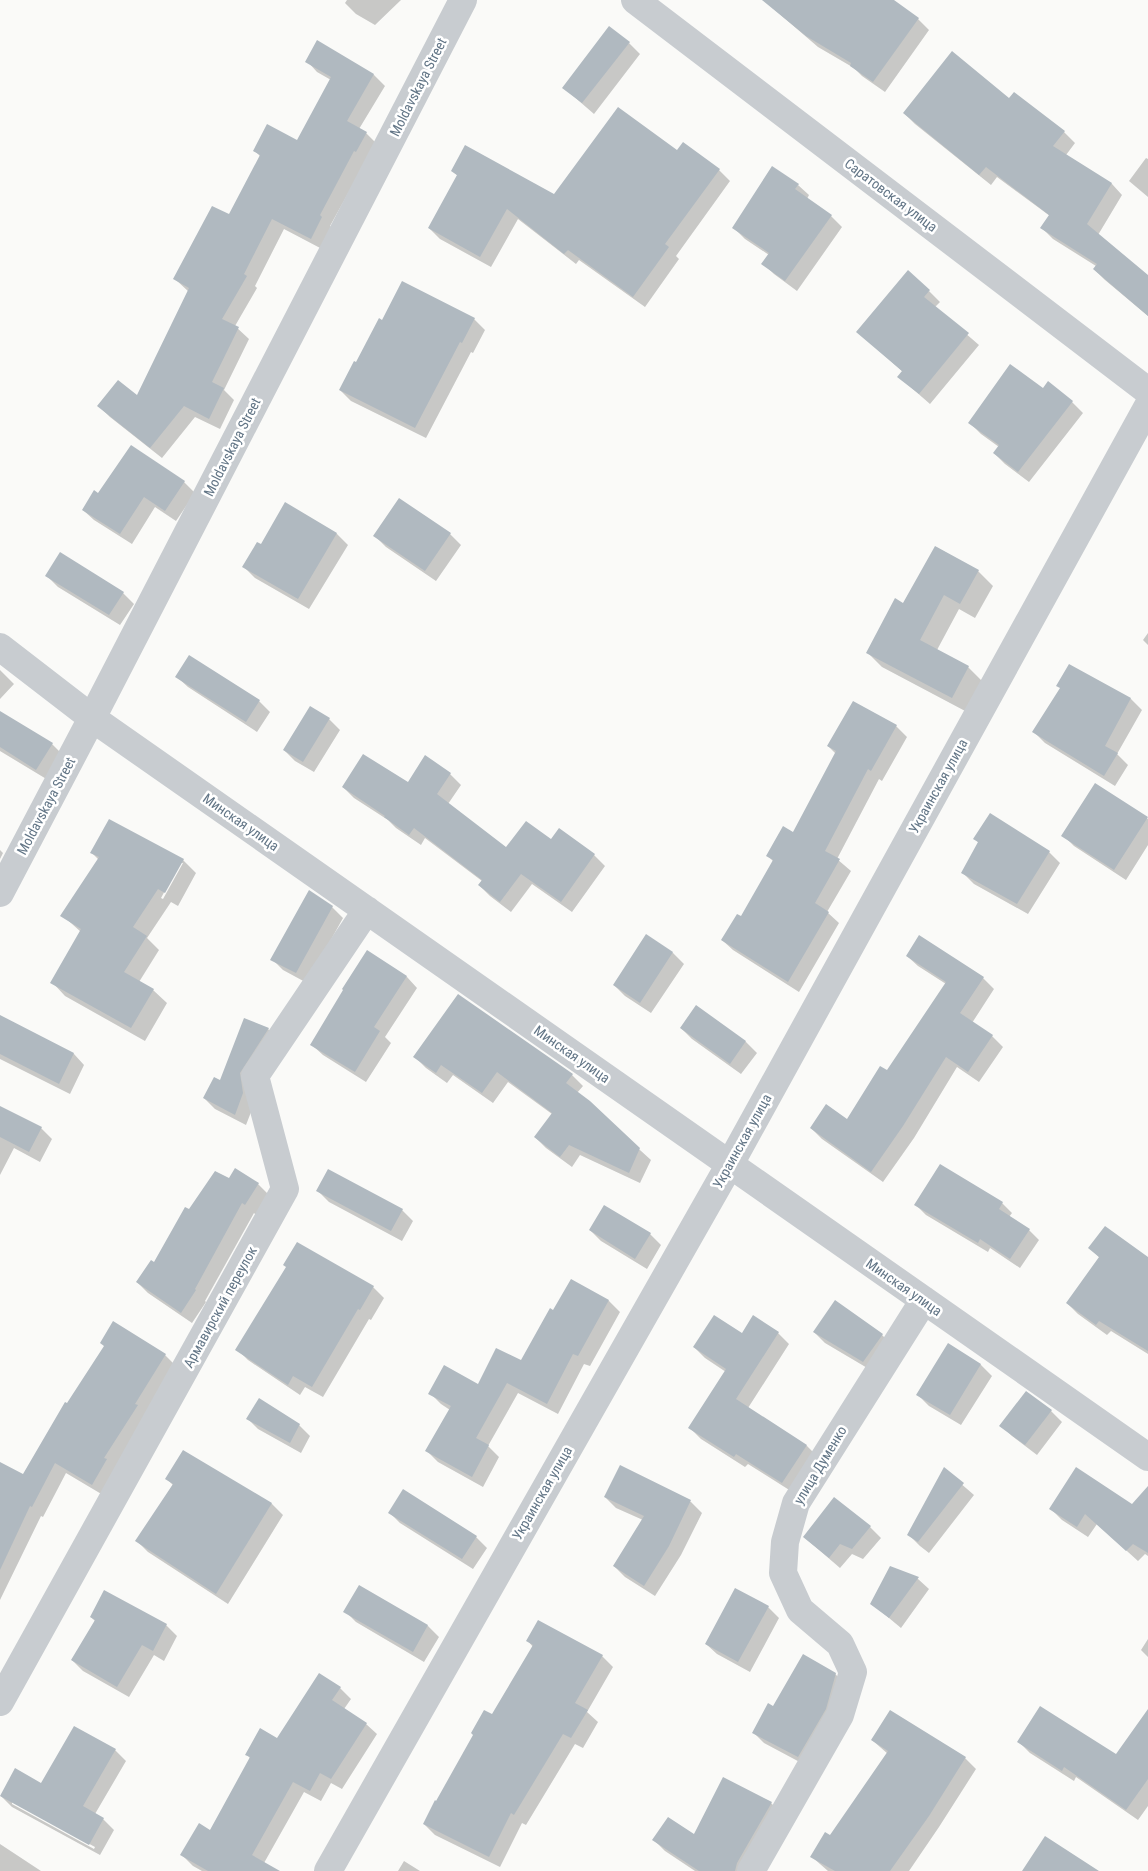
<svg xmlns="http://www.w3.org/2000/svg" width="1148" height="1871" font-family="'Roboto Condensed',sans-serif">
<style>
.shadow{fill:#0003;fill-rule:evenodd}
.building{fill:#b0b9c0}
.lines{fill:none;stroke-linecap:round;stroke-linejoin:round}
.street{stroke:#c8ccd0;stroke-width:28}
.labels{text-anchor:middle;stroke-width:5;stroke-linejoin:round;paint-order:stroke}
.street-label{font-size:14px;fill:#627586;stroke:#fff}
</style>
<rect width="100%" height="100%" fill="#fafaf8"/>
<!-- shadow -->
<path class="shadow" d="M347 0H401L375 25 356 14 345 3Z
M772 0H891L918 19 929 30 885 92 862 76 854 68 818 47 768 4Z
M318 42 374 75 385 86 359 129 366 133 377 144 366 161 330 226 333 229 322 249 284 229 255 286 257 288 235 326 249 339 224 390 234 400 220 429 195 417 162 458 110 417 99 406 137 397 189 292 175 279 230 216 261 157 255 151 298 141 331 80 317 72 307 61Z
M629 43 640 54 594 114 564 88Z
M1009 99 1064 132 1075 143 1066 155 1112 184 1122 195 1098 235 1148 277V316L1105 280 1094 269 1096 266 1053 239 1042 228 1050 216 997 177 991 185 915 124 904 113Z
M677 152 719 170 730 181 676 256 679 259 645 307 579 260 576 264 518 219 491 267 440 239 429 228 458 176 452 171 554 195Z
M1146 158 1148 159V197L1129 181Z
M798 185 809 195 807 199 831 216 842 227 797 291 774 274 763 263 769 255 745 239 734 228Z
M929 291 940 302 935 307 979 345 930 404 899 377 903 372 857 331Z
M474 319 485 330 473 353 471 352 426 438 351 401 340 390 383 322Z
M1044 389 1072 402 1083 413 1029 482 1005 464 994 453 999 447 981 434 970 423Z
M131 446 184 482 195 493 176 521 155 507 132 544 94 520 83 510 98 494Z
M286 504 337 534 348 545 309 609 255 578 244 567 261 546Z
M450 534 461 545 436 581 386 547 375 536Z
M936 547 978 571 993 586 975 618 959 609 937 650 968 667 983 682 967 712 882 667 867 652 903 604Z
M47 576 123 593 134 604 120 625 58 587Z
M1148 633V645L1143 640Z
M1069 665 1131 699 1142 710 1117 754 1128 765 1115 786 1045 743 1034 732 1061 689Z
M0 670 14 684 0 699Z
M177 677 259 701 270 712 257 732 188 687Z
M0 712 52 744 63 755 48 780 0 751Z
M329 719 340 730 314 772 295 761 284 750Z
M896 726 907 737 882 781 879 779 837 859 851 871 827 912 839 923 799 992 733 950 722 940 741 918 774 862 767 855 794 834 836 754 828 746Z
M450 774 461 785 448 804 506 849 551 841 594 855 605 866 572 912 532 884 511 912 490 896 479 885 482 881 425 838 421 845 396 828 388 820 354 798 343 787 408 784Z
M1096 785 1148 819V845L1126 880 1074 846 1063 835Z
M991 815 1049 852 1060 863 1028 914 974 884 963 873 979 843 975 839Z
M0 850 3 853 0 859Z
M92 853 183 860 196 873 178 906 171 902 147 938 159 950 139 982 153 990 167 1003 145 1041 65 996 52 982 81 932 62 915 99 860ZM180 863H183L163 899 161 898Z
M332 907 343 918 307 983 283 970 272 959Z
M646 936 673 953 684 964 651 1013 625 996 614 985Z
M368 952 407 977 417 988 385 1037 391 1043 366 1082 323 1055 312 1045Z
M907 956 983 978 994 989 972 1023 992 1036 1003 1047 979 1082 957 1067 914 1138 883 1182 822 1139 811 1128 847 1121 888 1071 946 984 918 966Z
M696 1007 746 1042 757 1053 741 1074 692 1039 681 1028Z
M0 1022 74 1054 84 1065 70 1094 0 1059Z
M268 1029 279 1040 246 1125 215 1109 204 1098Z
M415 1057 572 1075 583 1086 577 1093 651 1160 640 1183 580 1155 572 1167 546 1148 535 1137 552 1114 508 1082 493 1103 453 1075 447 1083 426 1068Z
M0 1107 41 1128 52 1139 40 1162 14 1148 0 1175Z
M258 1184 269 1195 256 1215 254 1213 205 1301 206 1302 192 1323 148 1293 137 1282 155 1264 190 1211Z
M318 1191 402 1210 413 1221 402 1241 329 1202Z
M1002 1203 1012 1213 1009 1217 1029 1230 1039 1240 1020 1268 990 1248 988 1252 926 1215 916 1205Z
M590 1230 650 1234 661 1245 647 1269 601 1241Z
M1090 1248 1148 1259V1354L1111 1331 1107 1335 1078 1314 1067 1303 1100 1258Z
M571 1280 609 1301 620 1312 590 1366 584 1364 558 1414 518 1393 488 1446 499 1457 483 1487 438 1462 427 1451 450 1410 441 1404 430 1393 478 1385 521 1362 554 1312Z
M373 1287 384 1298 371 1320 369 1319 323 1397 305 1387 300 1395 248 1360 237 1349Z
M753 1317 778 1333 789 1344 748 1408 807 1446 818 1457 794 1493 748 1464 745 1467 701 1439 690 1428 726 1372 705 1358 694 1347 742 1335Z
M814 1332 882 1335 893 1346 874 1372 825 1343Z
M948 1345 981 1365 992 1376 961 1425 929 1406 918 1395Z
M165 1355 176 1366 103 1495 66 1473 43 1517 41 1516 0 1600V1463L23 1475 67 1405Z
M1051 1411 1062 1422 1037 1455 1012 1436 1001 1425Z
M247 1418 299 1425 310 1436 301 1453 258 1429Z
M183 1452 272 1504 283 1515 228 1604 148 1552 137 1541 173 1485 167 1479Z
M620 1467 691 1502 702 1513 681 1555 655 1596 625 1577 614 1566 643 1520 616 1508 605 1497Z
M944 1469 974 1495 929 1553 920 1546 909 1535Z
M1148 1488V1556L1145 1554 1138 1561 1097 1524 1088 1537 1062 1520 1051 1509 1132 1505Z
M389 1512 476 1537 487 1548 473 1569 400 1523Z
M870 1527 881 1538 863 1559 852 1554 840 1568 804 1537Z
M891 1567 918 1579 929 1589 901 1628 871 1603Z
M359 1587 428 1626 439 1637 424 1662 356 1622 345 1611Z
M768 1607 779 1618 750 1672 717 1654 706 1644Z
M91 1617 166 1625 177 1636 164 1661 154 1655 129 1697 83 1671 72 1660 95 1621Z
M1148 1639V1657L1141 1650Z
M528 1641 602 1656 613 1667 587 1712 598 1722 583 1748 575 1744 526 1825 522 1823 500 1867 435 1835 424 1824 475 1735 493 1716 533 1647Z
M835 1674 847 1685 809 1767 764 1743 753 1732 774 1707Z
M340 1688 351 1699 344 1709 366 1724 377 1734 342 1789 331 1783 321 1801 304 1792 264 1863 277 1871H202L193 1866 182 1855 210 1831 251 1759 247 1755 277 1739Z
M1148 1711V1806L1138 1820 1076 1777 1074 1781 1030 1753 1019 1742 1117 1755Z
M872 1740 965 1758 976 1769 939 1827 909 1871H828L812 1857 831 1837 888 1754Z
M115 1750 126 1761 95 1814 103 1819 114 1830 100 1855 12 1807 1 1796 42 1785ZM12 1802 95 1847 94 1849 12 1804Z
M724 1779 771 1803 782 1814 750 1871H695L665 1851 654 1840 694 1836Z
M0 1844 41 1871H0Z
M404 1861 420 1871H398Z"/>
<!-- building -->
<path class="building" d="M762 0H894L919 18 873 82 850 66 851 63 806 36Z
M609 26 630 42 582 103 562 88Z
M317 40 374 74 347 121 367 132 356 152 354 151 320 215 322 217 311 239 272 219 244 274 247 276 222 319 239 327 212 382 224 388 209 419 184 406 150 448 97 406 118 380 137 395 189 288 173 279 212 206 229 214 260 155 253 151 267 124 297 140 331 77 305 62Z
M952 51 1009 98 1014 92 1065 131 1053 146 1112 183 1087 224 1148 275V316L1093 269 1097 264 1040 228 1049 215 986 167 979 175 903 113Z
M618 107 677 150 683 142 720 169 665 244 669 247 633 297 568 250 564 254 507 209 480 257 428 228 457 175 451 171 465 145 554 194Z
M772 166 799 184 795 189 832 215 785 281 761 264 769 253 732 228Z
M908 270 930 290 924 297 969 333 919 394 897 377 902 371 856 332Z
M402 281 475 318 462 343 460 342 415 428 339 390 354 361 356 362 379 318 382 320Z
M1010 364 1043 388 1048 381 1073 401 1018 472 993 453 999 445 968 423Z
M131 445 185 481 165 511 144 497 120 534 82 510 94 490 98 493Z
M399 498 451 533 425 571 373 536Z
M285 502 337 533 298 599 242 567 257 542 261 544Z
M935 546 979 570 960 604 944 595 920 640 969 666 952 698 866 653 895 598 903 603Z
M60 552 124 592 109 615 45 576Z
M189 655 260 700 246 722 175 677Z
M1069 664 1131 698 1105 746 1118 753 1104 776 1032 732 1060 688 1056 686Z
M853 701 897 725 871 771 868 769 825 851 840 859 815 903 829 912 788 982 721 940 737 914 741 916 773 860 766 856 783 826 793 832 836 751 827 746Z
M310 706 330 718 303 762 283 750Z
M0 711 53 743 36 770 0 747Z
M363 754 408 782 425 755 451 773 437 794 506 847 526 821 551 839 559 828 595 854 561 902 521 874 500 902 478 885 482 880 414 828 409 835 384 817 385 816 342 787Z
M1095 783 1148 817 1114 870 1061 836Z
M990 813 1050 851 1017 904 961 873 978 842 973 839Z
M109 819 184 859 165 893 158 889 133 927 147 936 124 972 154 989 131 1028 50 983 81 929 60 916 99 857 90 853Z
M309 890 333 906 296 973 270 960Z
M646 934 673 952 640 1003 613 985Z
M919 935 984 977 960 1013 993 1035 968 1072 946 1057 903 1126 871 1172 810 1128 826 1104 847 1119 880 1066 887 1070 946 982 906 956Z
M367 950 407 976 374 1027 380 1031 355 1072 310 1045 343 990 342 989Z
M458 994 573 1074 566 1083 590 1101 640 1148 629 1173 569 1145 560 1157 534 1137 552 1113 497 1072 482 1093 441 1065 436 1073 413 1057Z
M696 1005 746 1041 730 1064 680 1028Z
M0 1015 74 1053 59 1084 0 1054Z
M244 1018 269 1028 240 1073 243 1093 235 1115 203 1098 214 1077 220 1080Z
M0 1106 42 1127 29 1152 0 1137Z
M940 1164 1003 1202 999 1209 1030 1229 1010 1259 980 1239 978 1243 914 1205Z
M235 1168 259 1183 245 1205 242 1203 195 1289 196 1290 181 1313 136 1282 151 1260 154 1262 185 1207 189 1209 215 1171 229 1178Z
M328 1169 403 1209 391 1231 316 1191Z
M604 1205 651 1233 635 1259 589 1230Z
M1105 1226 1148 1257V1351L1099 1321 1096 1325 1066 1303 1099 1257 1088 1248Z
M297 1242 374 1286 360 1310 358 1309 312 1387 293 1376 288 1385 235 1350 286 1267 283 1265Z
M571 1279 609 1300 578 1356 573 1354 547 1404 507 1383 476 1438 489 1445 472 1477 425 1451 451 1406 428 1394 444 1365 478 1384 496 1348 521 1360 550 1308 553 1310Z
M835 1300 883 1334 863 1362 813 1332Z
M714 1315 742 1333 753 1315 779 1332 736 1399 807 1445 782 1483 736 1454 734 1457 688 1428 726 1369 693 1347Z
M113 1321 166 1354 135 1404 138 1405 104 1458 107 1459 92 1485 55 1463 32 1507 30 1506 0 1570V1462L23 1474 65 1402 67 1403 104 1346 100 1343Z
M948 1343 981 1364 950 1415 916 1395Z
M1026 1391 1052 1410 1025 1445 999 1426Z
M259 1398 300 1424 290 1443 246 1419Z
M183 1450 272 1503 216 1594 135 1541 173 1484 165 1479Z
M620 1465 691 1500 669 1546 644 1586 613 1566 644 1516 604 1497Z
M944 1467 964 1483 918 1542 907 1535Z
M1076 1467 1132 1504 1148 1486V1553L1133 1544 1126 1551 1085 1514 1077 1527 1049 1509Z
M403 1489 477 1536 462 1559 388 1513Z
M834 1497 871 1526 852 1549 840 1544 829 1558 803 1537Z
M890 1566 919 1577 889 1618 870 1604Z
M359 1585 428 1625 413 1652 343 1612Z
M735 1588 769 1606 738 1662 705 1644Z
M104 1590 167 1624 153 1651 142 1645 117 1687 71 1660 95 1620 90 1617Z
M538 1620 603 1655 575 1703 588 1710 571 1738 563 1734 514 1815 511 1813 489 1857 423 1824 435 1800 436 1801 473 1735 471 1733 484 1710 492 1714 533 1645 526 1641Z
M803 1654 836 1673 826 1709 798 1757 752 1733 768 1703 773 1706Z
M319 1673 341 1687 332 1700 367 1723 331 1779 320 1773 310 1791 293 1782 252 1855 280 1871H208L180 1855 199 1823 210 1830 250 1757 245 1755 260 1728 277 1738Z
M1040 1706 1116 1754 1148 1709V1779L1126 1810 1064 1767 1062 1771 1017 1742Z
M890 1710 966 1757 929 1816 890 1871H835L810 1857 825 1832 830 1835 888 1751 871 1740Z
M74 1726 116 1749 83 1806 104 1818 89 1845 0 1796 15 1768 41 1783Z
M723 1777 772 1802 737 1863 735 1871H699L652 1840 668 1817 694 1834Z
M1045 1836 1099 1871H1022Z"/>
<g class="lines">
<!-- street -->
<path class="street" d="M635 0 1148 391
M0 647 92 718 1148 1457
M0 893 92 718 463 0
M0 1702 285 1189 255 1076 367 910
M328 1871 730 1164 1148 406
M751 1871 840 1715 853 1672 840 1644 800 1610 783 1573 785 1542 796 1503 924 1300"/>
</g>
<g class="labels">
<!-- street labels -->
<g class="street-label">
<text transform="translate(418 87) rotate(-63)" y="5">Moldavskaya Street</text>
<text transform="translate(891 195) rotate(37)" y="5">Саратовская улица</text>
<text transform="translate(232 447) rotate(-63)" y="5">Moldavskaya Street</text>
<text transform="translate(938 786) rotate(-61)" y="5">Украинская улица</text>
<text transform="translate(46 806) rotate(-62)" y="5">Moldavskaya Street</text>
<text transform="translate(241 822) rotate(35)" y="5">Минская улица</text>
<text transform="translate(572 1054) rotate(35)" y="5">Минская улица</text>
<text transform="translate(742 1141) rotate(-61)" y="5">Украинская улица</text>
<text transform="translate(904 1287) rotate(35)" y="5">Минская улица</text>
<text transform="translate(220 1307) rotate(-61)" y="5">Армавирский переулок</text>
<text transform="translate(820 1465) rotate(-59)" y="5">улица Думенко</text>
<text transform="translate(542 1493) rotate(-60)" y="5">Украинская улица</text>
</g>
</g>
</svg>
